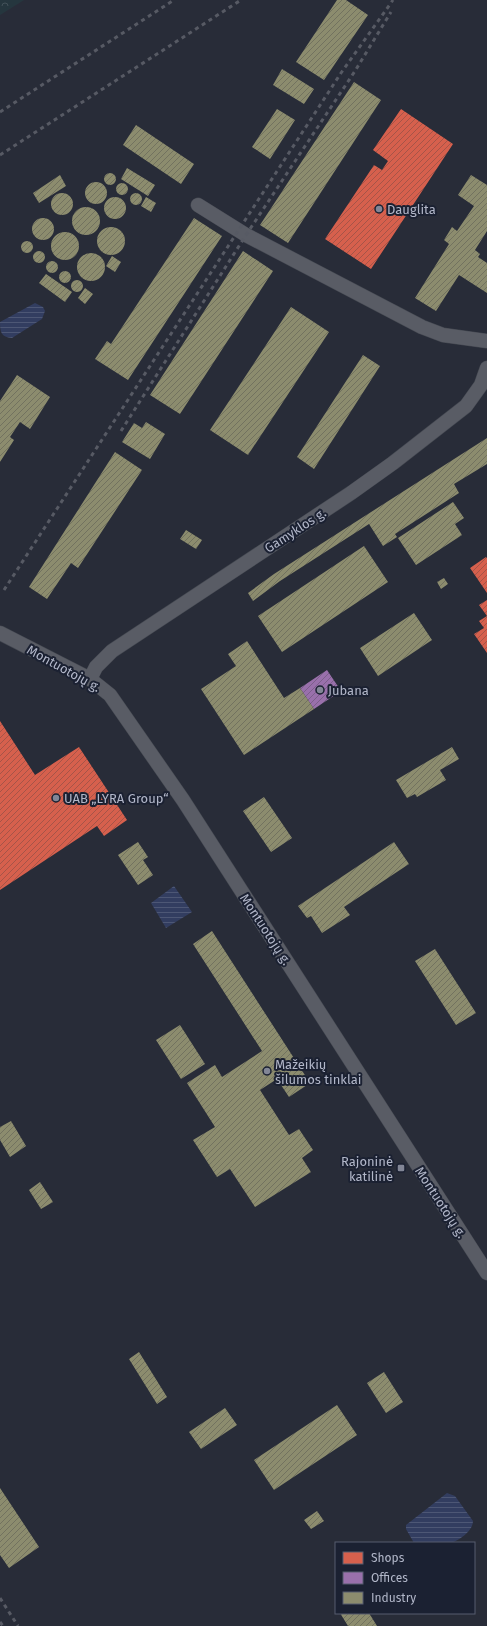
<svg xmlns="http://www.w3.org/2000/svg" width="487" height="1626" font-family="'Fira Sans',sans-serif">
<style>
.forest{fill:url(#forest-crowns)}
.water{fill:url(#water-rules)}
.shops{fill:url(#shops-hatch)}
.offices{fill:url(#offices-hatch)}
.industry{fill:url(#industry-hatch)}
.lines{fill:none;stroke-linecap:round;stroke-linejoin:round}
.minor-casing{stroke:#444851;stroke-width:15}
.minor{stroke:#595c65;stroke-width:14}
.rail{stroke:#575a64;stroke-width:3;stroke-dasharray:4 4;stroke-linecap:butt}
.poi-dot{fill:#828696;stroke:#1b2132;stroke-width:1.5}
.labels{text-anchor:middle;stroke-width:4;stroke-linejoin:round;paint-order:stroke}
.poi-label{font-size:13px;fill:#b2b7c9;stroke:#1b2132;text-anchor:start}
.street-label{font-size:13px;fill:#b2b7c9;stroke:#1b2132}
</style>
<defs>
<pattern id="forest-crowns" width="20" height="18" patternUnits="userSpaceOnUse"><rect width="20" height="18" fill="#25363e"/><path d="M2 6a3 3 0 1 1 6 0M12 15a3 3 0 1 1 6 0" fill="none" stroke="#425159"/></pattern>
<pattern id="water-rules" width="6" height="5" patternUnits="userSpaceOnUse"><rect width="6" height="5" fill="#323d60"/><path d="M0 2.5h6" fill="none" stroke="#4d5775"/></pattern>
<pattern id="shops-hatch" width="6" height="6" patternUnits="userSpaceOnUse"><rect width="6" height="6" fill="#d6604d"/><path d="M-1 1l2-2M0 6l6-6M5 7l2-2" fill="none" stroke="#a65448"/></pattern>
<pattern id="offices-hatch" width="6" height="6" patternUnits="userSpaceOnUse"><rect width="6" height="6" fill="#9970ab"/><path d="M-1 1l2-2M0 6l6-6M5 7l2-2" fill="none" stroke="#7b5f8a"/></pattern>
<pattern id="industry-hatch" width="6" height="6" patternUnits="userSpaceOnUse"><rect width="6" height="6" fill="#8c8c6e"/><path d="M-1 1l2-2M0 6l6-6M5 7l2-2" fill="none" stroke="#72725f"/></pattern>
</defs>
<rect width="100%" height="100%" fill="#282c38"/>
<!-- forest -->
<path class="forest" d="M0 0H24L0 15Z"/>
<!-- water -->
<path class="water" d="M35 303 43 307 45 311 42 319 12 338C1 337 0 332 0 322Z
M174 886 192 912 166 928 151 903Z
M447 1493 455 1496 473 1521C473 1531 458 1542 449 1543 438 1545 425 1543 414 1543L406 1529V1525Z"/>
<!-- shops -->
<path class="shops" d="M401 109 453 144 371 269 325 239 374 165 382 170 388 161 373 150Z
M486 557 487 558V593L470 568Z
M487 600V653L474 634 484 628 479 621 487 616 479 605Z
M0 721 35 775 79 747 127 820 104 836 97 826 0 890Z"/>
<!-- offices -->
<path class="offices" d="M327 670 341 691 314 709 300 688Z"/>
<!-- industry -->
<path class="industry" d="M337 0H346L368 15 324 80 296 62Z
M282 69 314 89 304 104 273 85Z
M354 82 381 100 288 243 260 225Z
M277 109 295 120 270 159 252 147Z
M136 125 194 164 181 184 123 145Z
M127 168 155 185 148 196 121 179Z
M104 179a6 6 0 1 1 12 0a6 6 0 1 1-12 0Z
M60 175 66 186 39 203 33 193Z
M471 175 487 185V231L475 250 480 254 478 257 487 263V293L459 275 436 311 415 298 449 244 444 240 452 227 457 231 474 206 458 195Z
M85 193a11 11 0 1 1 22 0a11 11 0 1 1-22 0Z
M116 189a6 6 0 1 1 12 0a6 6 0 1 1-12 0Z
M130 199a6 6 0 1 1 12 0a6 6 0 1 1-12 0Z
M51 204a11 11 0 1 1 22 0a11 11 0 1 1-22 0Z
M146 197 156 203 151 212 141 206Z
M104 208a11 11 0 1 1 22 0a11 11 0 1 1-22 0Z
M72 221a14 14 0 1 1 28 0a14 14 0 1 1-28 0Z
M194 218 222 236 128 380 95 359 107 341 111 344Z
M32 229a11 11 0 1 1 22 0a11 11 0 1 1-22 0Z
M97 241a14 14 0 1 1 28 0a14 14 0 1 1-28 0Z
M51 246a14 14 0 1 1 28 0a14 14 0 1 1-28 0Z
M21 247a6 6 0 1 1 12 0a6 6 0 1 1-12 0Z
M243 251 273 271 180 414 150 395Z
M33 257a6 6 0 1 1 12 0a6 6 0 1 1-12 0Z
M77 267a14 14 0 1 1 28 0a14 14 0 1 1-28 0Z
M112 256 121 262 115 272 106 266Z
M46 267a6 6 0 1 1 12 0a6 6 0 1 1-12 0Z
M59 277a6 6 0 1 1 12 0a6 6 0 1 1-12 0Z
M46 274 72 292 65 302 39 283Z
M71 286a6 6 0 1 1 12 0a6 6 0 1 1-12 0Z
M85 288 93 294 85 304 78 298Z
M291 307 329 332 248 455 210 430Z
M363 355 380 366 314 469 297 457Z
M17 375 50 397 30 429 20 422 10 437 14 440 0 462V401Z
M146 422 165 434 150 459 122 442 134 423 142 428Z
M487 438V464L454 484 459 493 395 534 397 537 383 546 369 524 280 581 253 601 248 593 274 574Z
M115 452 142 470 78 568 71 563 47 599 29 587Z
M453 502 464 518 455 524 462 535 416 565 398 538Z
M186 530 202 540 196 549 180 539Z
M364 546 388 582 282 652 258 616Z
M444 578 448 584 441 589 437 582Z
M414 613 432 640 378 676 360 648Z
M247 641 284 698 300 688 314 709 244 755 201 689 236 666 228 654Z
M452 747 459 759 440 770 446 780 417 797 415 794 407 798 396 780Z
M264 797 292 838 271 852 243 811Z
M138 842 148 857 143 860 153 875 138 885 118 855Z
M394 842 409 864 344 907 350 915 322 933 311 916 307 918 298 906Z
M212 931 310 1083 289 1097 277 1079 260 1090 289 1135 299 1129 313 1150 302 1158 311 1172 255 1207 230 1169 217 1177 193 1140 215 1127 187 1083 215 1065 222 1077 262 1051 193 944Z
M435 949 476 1013 456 1025 415 961Z
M180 1025 205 1064 181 1079 156 1040Z
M11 1121 26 1146 10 1157 0 1140V1127Z
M40 1182 53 1202 41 1209 29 1190Z
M139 1352 167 1397 157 1404 129 1359Z
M384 1372 403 1402 386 1413 367 1383Z
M337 1405 357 1435 274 1490 254 1460Z
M225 1408 237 1425 201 1449 189 1432Z
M0 1488 39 1547 9 1568 0 1555Z
M317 1511 324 1521 311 1529 304 1520Z
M340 1613H369L377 1626H348Z"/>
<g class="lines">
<defs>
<path id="minor" d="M198 205 246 235 422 327 443 335 487 341
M0 633 90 679 110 695 183 800 487 1273
M90 679 96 667 112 651 351 493 393 463 466 406 481 385 487 368"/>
</defs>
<!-- minor casing -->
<use href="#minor" class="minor-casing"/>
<!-- minor -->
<use href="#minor" class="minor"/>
<!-- rail -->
<path class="rail" d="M0 112 174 0
M0 155 241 0
M121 431 246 235 355 71 391 12
M4 590 341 73 393 0
M0 1598 18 1626
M0 1622 3 1626"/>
</g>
<!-- markers -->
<g class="poi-dot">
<circle cx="379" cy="209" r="4"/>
<circle cx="320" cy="690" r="4"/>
<circle cx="56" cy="798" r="4"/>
<circle cx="267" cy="1071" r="4"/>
<rect x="397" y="1164" width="8" height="8" rx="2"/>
</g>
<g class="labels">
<!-- poi labels -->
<g class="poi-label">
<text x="387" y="214">Dauglita</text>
<text x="328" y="695">Jubana</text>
<text x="64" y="803">UAB „LYRA Group“</text>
<text x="275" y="1069">Mažeikių<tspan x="275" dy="15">šilumos tinklai</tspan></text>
<text x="393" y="1166" text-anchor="end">Rajoninė<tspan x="393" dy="15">katilinė</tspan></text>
</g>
<!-- street labels -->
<g class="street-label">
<text transform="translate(295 530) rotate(-33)" y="5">Gamyklos g.</text>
<text transform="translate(64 668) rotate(29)" y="5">Montuotojų g.</text>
<text transform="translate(266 929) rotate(57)" y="5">Montuotojų g.</text>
<text transform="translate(441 1202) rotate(57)" y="5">Montuotojų g.</text>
</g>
</g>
<!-- legend -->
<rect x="335" y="1542" width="140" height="72" fill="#1b2132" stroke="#575d6e"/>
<rect x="343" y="1552" width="20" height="12" fill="#d6604d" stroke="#575d6e"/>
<text x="371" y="1562" font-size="12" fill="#b2b7c9">Shops</text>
<rect x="343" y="1572" width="20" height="12" fill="#9970ab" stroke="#575d6e"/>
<text x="371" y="1582" font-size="12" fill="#b2b7c9">Offices</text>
<rect x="343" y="1592" width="20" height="12" fill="#8c8c6e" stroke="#575d6e"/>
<text x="371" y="1602" font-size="12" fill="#b2b7c9">Industry</text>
</svg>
